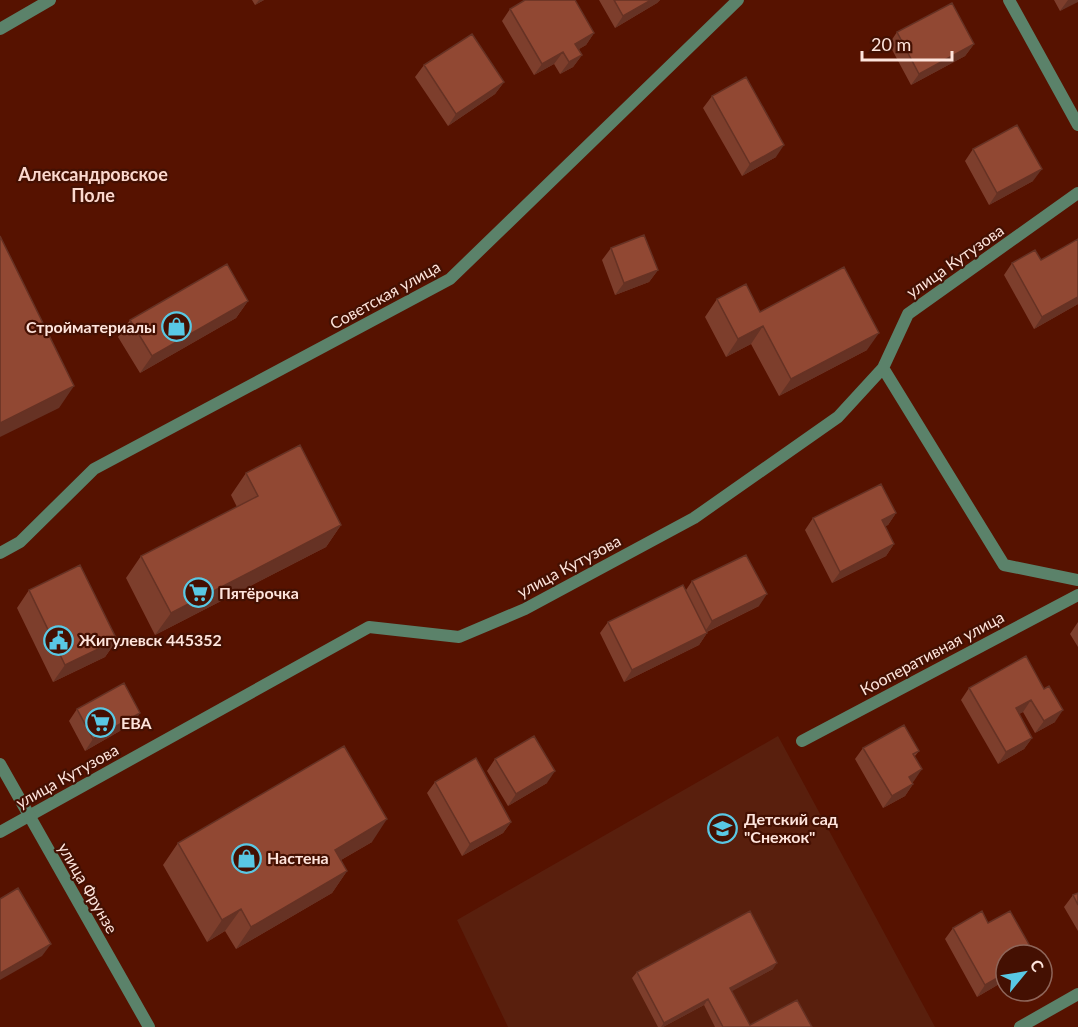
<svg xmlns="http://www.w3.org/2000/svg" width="1078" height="1027" font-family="Lato,sans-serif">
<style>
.built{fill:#591f0d}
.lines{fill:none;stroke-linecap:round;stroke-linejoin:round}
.minor{stroke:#5b826a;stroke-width:12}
.tertiary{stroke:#5b826a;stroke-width:12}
.wall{fill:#7d3e2c}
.shaded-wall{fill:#663224}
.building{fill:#914833;stroke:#663224;stroke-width:1.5}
.labels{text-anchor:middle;stroke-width:4.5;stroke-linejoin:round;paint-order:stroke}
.street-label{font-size:16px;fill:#fee4dc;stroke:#441002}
.poi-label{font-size:16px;font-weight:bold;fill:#fee4dc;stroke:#441002;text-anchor:start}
.neighbourhood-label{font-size:18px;font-weight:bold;fill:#fbd8ce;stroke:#441002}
</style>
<rect width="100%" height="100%" fill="#561200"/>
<!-- built -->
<path class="built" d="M778 736 935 1027H508L457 920Z"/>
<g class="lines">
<!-- minor -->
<path class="minor" d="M1009 0 1078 125
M0 29 50 0
M883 368 1004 565 1078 580
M0 553 20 542 94 469 450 279 738 0
M802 741 1078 595
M0 832 369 627 459 637 525 609 694 518 838 417 883 368 908 314 1078 193
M1020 1027 1078 994"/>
<!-- tertiary -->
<path class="tertiary" d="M0 764 149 1027"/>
</g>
<!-- wall -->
<path class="wall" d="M252 0H264L255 5Z
M599 0H660L657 3 615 28Z
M1054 0H1078L1060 11Z
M510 9 594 33 586 45 579 49 582 55 573 67 560 74 554 64 534 75 502 21Z
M897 32 974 44 965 56 911 85 889 44Z
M424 65 504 82 495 94 448 126 415 77Z
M712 96 776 157 742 176 703 108Z
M973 149 1033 181 989 205 965 161Z
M1078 239V304L1034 329 1004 275 1012 263 1041 260Z
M611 248 658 270 649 282 615 295 602 260Z
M717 299 760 312 867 350 779 396 751 344 726 357 705 317Z
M248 301 236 318 140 373 118 337 130 320Z
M246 473 341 525 326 547 155 635 126 578 141 556 237 507 231 495Z
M896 513 888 525 885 526 894 544 886 556 832 583 805 530 813 518Z
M692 581 759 606 707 632V633L699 645 624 682 600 633 608 622 686 590Z
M29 590 117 640 105 657 53 682 17 608Z
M1078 622V647L1070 634Z
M1026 656 1055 722 1035 733 1023 712 1019 714 1032 738 1024 749 998 764 961 700 969 688Z
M77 709 140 713 132 724 85 751 69 721Z
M863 748 919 751 915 756 914 781 912 782 913 784 905 796 883 808 855 759Z
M495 759 547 783 508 806 487 771Z
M435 782 511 822 503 833 462 856 427 793Z
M372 842 341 860 347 871 332 893 236 949 225 931 207 942 163 865 178 843Z
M1078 893V931L1064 907 1073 895Z
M988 923 1006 955V980L977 997 945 939 953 928Z
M773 969 731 991 750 1025 812 1027H715L704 1005 663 1027H658L632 978 637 972Z"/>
<!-- shaded-wall -->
<path class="shaded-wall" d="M259 0H264L255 5Z
M651 0H660L657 3 615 28 623 16Z
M1068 0H1078V2L1060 11Z
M594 33 586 45 567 56 575 44Z
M974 44 965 56 911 85 919 74Z
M563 52 554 64 534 75 542 64Z
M582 55 573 67 560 74 569 62Z
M504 82 495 94 448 126 456 114Z
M784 145 776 157 742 176 750 164Z
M1042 169 1033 181 989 205 997 193Z
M658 270 649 282 615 295 624 283Z
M1078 297V304L1034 329 1042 317Z
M248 301 236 318 140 373 152 356Z
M763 326 751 344 726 357 738 339Z
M879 333 867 350 779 396 791 379Z
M74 386 59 408 0 437V423Z
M896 513 888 525 873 532 882 520Z
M341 525 326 547 155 635 171 613Z
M894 544 886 556 832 583 840 572Z
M767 594 759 606 704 633 712 621Z
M707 633 699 645 624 682 632 670Z
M117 640 105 657 53 682 65 665Z
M1031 700 1023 712 1008 720 1016 708Z
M1063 710 1055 722 1035 733 1044 721Z
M140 713 132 724 85 751 93 739Z
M1032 738 1024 749 998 764 1006 752Z
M922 769 914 781 900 789 909 777Z
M555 771 547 783 508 806 516 794Z
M913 784 905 796 883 808 892 796Z
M387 819 372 842 320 872 335 850Z
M511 822 503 833 462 856 470 844Z
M347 871 332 893 236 949 251 927Z
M241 909 225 931 207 942 222 920Z
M51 944 42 956 0 980V973Z
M777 963 773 969 725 995 730 988Z
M1006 973V980L977 997 985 985Z
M708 999 704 1005 663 1027H661L664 1023Z"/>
<!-- building -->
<path class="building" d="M525 0H575L594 33 575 44 582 55 569 62 563 52 542 64 510 9Z
M614 0H651L623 16Z
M952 3 974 44 919 74 897 32Z
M472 34 504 82 456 114 424 65Z
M746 77 784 145 750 164 712 96Z
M1017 125 1042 169 997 193 973 149Z
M644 235 658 270 624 283 611 248Z
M0 236 74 386 0 423Z
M1078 239V297L1042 317 1012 263 1035 250 1041 260Z
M227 264 248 301 152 356 130 320Z
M844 267 879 333 791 379 763 326 738 339 717 299 746 284 760 312Z
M300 445 341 525 171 613 141 556 258 496 246 473Z
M881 484 896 513 882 520 894 544 840 572 813 518Z
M746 555 767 594 712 621 692 581Z
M80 565 117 640 65 665 29 590Z
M683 585 707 633 632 670 608 622Z
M1026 656 1044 689 1049 686 1063 710 1044 721 1031 700 1016 708 1032 738 1006 752 969 688Z
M124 683 140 713 93 739 77 709Z
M904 725 919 751 913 754 922 769 909 777 913 784 892 796 863 748Z
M534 736 555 771 516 794 495 759Z
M344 746 387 819 335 850 347 871 251 927 241 909 222 920 178 843Z
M476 758 511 822 470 844 435 782Z
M18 888 51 944 0 973V899Z
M1078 893V905L1073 895Z
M750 911 777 963 730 988 750 1025 797 1000 812 1027H723L708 999 664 1023 637 972Z
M982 911 988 923 1010 911 1035 955H1006V973L985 985 953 928Z"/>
<!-- icons -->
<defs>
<symbol id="shop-ring" viewBox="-11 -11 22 22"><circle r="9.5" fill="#441002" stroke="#59c8e4" stroke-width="1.5"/><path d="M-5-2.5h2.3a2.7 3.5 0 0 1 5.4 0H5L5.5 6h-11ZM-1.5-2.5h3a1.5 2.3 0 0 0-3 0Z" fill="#59c8e4"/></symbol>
<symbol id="supermarket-ring" viewBox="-11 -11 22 22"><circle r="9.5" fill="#441002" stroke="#59c8e4" stroke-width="1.5"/><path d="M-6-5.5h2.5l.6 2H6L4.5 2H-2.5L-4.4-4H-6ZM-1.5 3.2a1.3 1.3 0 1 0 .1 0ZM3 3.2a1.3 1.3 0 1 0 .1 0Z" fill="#59c8e4"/></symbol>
<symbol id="civic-ring" viewBox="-11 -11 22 22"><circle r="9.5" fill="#441002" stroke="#59c8e4" stroke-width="1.5"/><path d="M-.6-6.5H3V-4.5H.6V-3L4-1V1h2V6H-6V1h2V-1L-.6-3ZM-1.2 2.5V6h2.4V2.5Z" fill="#59c8e4"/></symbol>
<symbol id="school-ring" viewBox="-11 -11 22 22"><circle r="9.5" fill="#441002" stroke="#59c8e4" stroke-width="1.5"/><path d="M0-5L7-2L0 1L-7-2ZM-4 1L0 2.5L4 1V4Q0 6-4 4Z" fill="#59c8e4"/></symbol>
</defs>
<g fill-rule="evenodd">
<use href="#shop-ring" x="160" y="310" width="33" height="33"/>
<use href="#supermarket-ring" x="182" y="576" width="33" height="33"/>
<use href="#civic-ring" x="42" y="624" width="33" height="33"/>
<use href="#supermarket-ring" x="84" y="706" width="33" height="33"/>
<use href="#school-ring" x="706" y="812" width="33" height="33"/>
<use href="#shop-ring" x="230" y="842" width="33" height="33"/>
</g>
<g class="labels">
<!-- street labels -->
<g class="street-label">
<text transform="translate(955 261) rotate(-35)" y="6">улица Кутузова</text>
<text transform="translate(385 295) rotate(-29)" y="6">Советская улица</text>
<text transform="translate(569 566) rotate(-28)" y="6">улица Кутузова</text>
<text transform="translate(932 653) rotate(-28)" y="6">Кооперативная улица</text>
<text transform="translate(67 776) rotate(-29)" y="6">улица Кутузова</text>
<text transform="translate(88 888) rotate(60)" y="6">улица Фрунзе</text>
</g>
<!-- poi labels -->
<g class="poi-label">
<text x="156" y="333" text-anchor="end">Стройматериалы</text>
<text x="219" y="599">Пятёрочка</text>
<text x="79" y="646">Жигулевск 445352</text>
<text x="121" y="729">ЕВА</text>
<text x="744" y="825">Детский сад<tspan x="744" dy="18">"Снежок"</tspan></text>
<text x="267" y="864">Настена</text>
</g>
<!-- neighbourhood labels -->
<g class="neighbourhood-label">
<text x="93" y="181">Александровское<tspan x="93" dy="21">Поле</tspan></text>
</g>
</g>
<!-- north arrow -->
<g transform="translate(1024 973) rotate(60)"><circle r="28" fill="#441002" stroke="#8e6559" stroke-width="1.5"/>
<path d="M0-4.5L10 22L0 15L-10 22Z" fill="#59c8e4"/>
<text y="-9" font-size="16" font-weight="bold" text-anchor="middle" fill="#fee4dc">С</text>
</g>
<!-- scale -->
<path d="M862 51v9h90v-9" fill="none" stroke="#fee4dc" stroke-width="3"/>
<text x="871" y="51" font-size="18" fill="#fee4dc" stroke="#441002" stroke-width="4.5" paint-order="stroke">20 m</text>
</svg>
